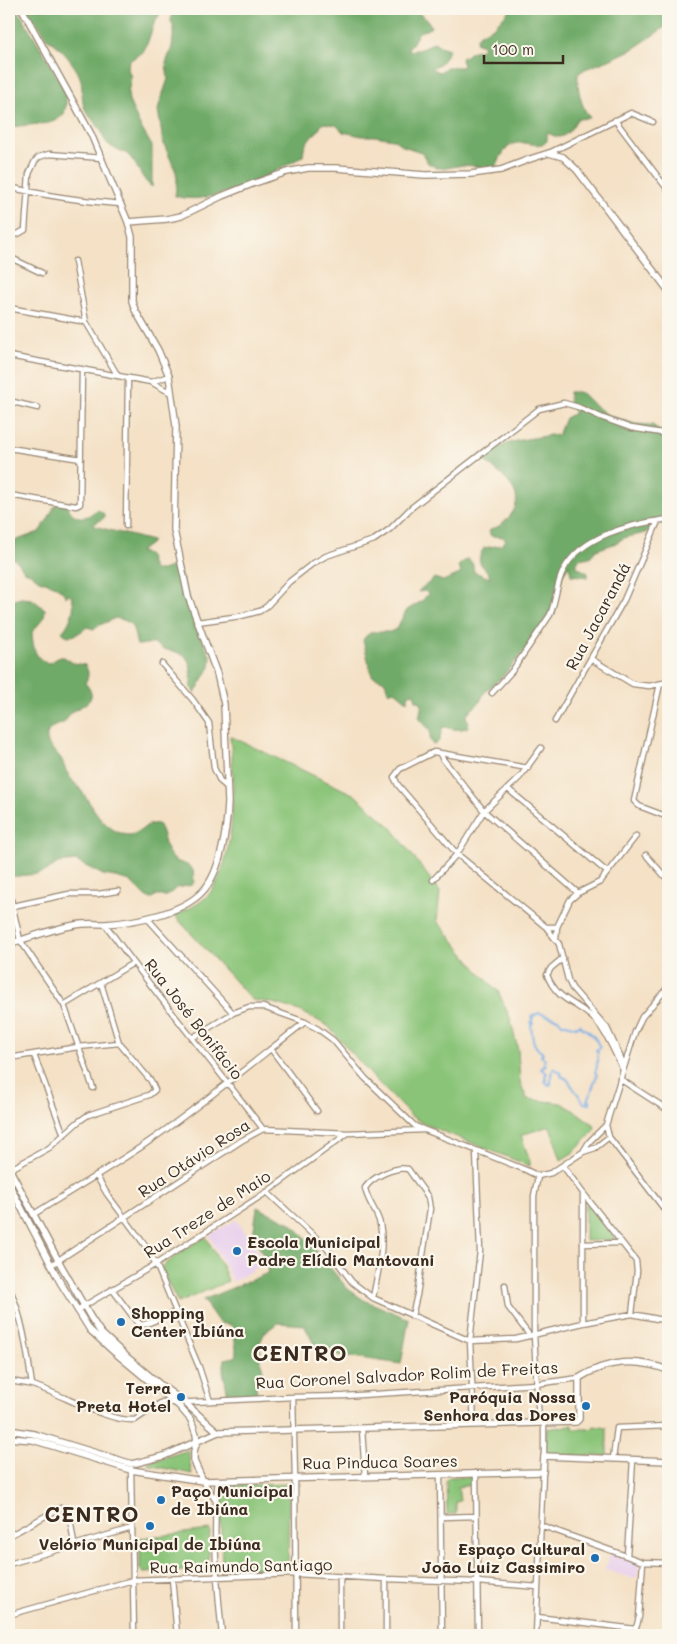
<svg xmlns="http://www.w3.org/2000/svg" width="677" height="1644" font-family="Mali,sans-serif">
<style>
.built{fill:#e9d2ed}
.green{fill:#8ac478;stroke:#62774b}
.forest{fill:#6faa68;stroke:#556a43}
.lines{fill:none;stroke-linecap:round;stroke-linejoin:round}
.stream{stroke:#78afe7;stroke-width:2}
.street-casing{stroke:#988672;stroke-width:7}
.secondary-casing{stroke:#988672;stroke-width:8}
.street{stroke:#fff;stroke-width:4.5}
.secondary{stroke:#fff;stroke-width:5.5}
.poi-dot{fill:#1f6fb2;stroke:#fbf7ec;stroke-width:2}
.labels{text-anchor:middle;stroke-width:4.5;stroke-linejoin:round;paint-order:stroke}
.street-label{font-size:16px;fill:#3b2a1e;stroke:#fbf7ec}
.poi-label{font-size:16px;font-weight:bold;fill:#3b2a1e;stroke:#fbf7ec;text-anchor:start}
.district-label{font-size:21px;font-weight:bold;letter-spacing:1px;fill:#3b2a1e;stroke:#fbf7ec}
</style>
<rect width="100%" height="100%" fill="#fbf7ec"/>
<filter id="ink" filterUnits="userSpaceOnUse"><feTurbulence type="fractalNoise" baseFrequency=".02" numOctaves="2"/><feDisplacementMap in="SourceGraphic" scale="10" xChannelSelector="R" yChannelSelector="G"/><feConvolveMatrix kernelMatrix="1 2 1 2 8 2 1 2 1" color-interpolation-filters="sRGB"/></filter>
<filter id="wash" filterUnits="userSpaceOnUse"><feTurbulence type="fractalNoise" baseFrequency=".0096" numOctaves="4" result="noise"/><feDisplacementMap in="SourceGraphic" scale="20" xChannelSelector="R" yChannelSelector="G"/><feGaussianBlur stdDeviation="1.12" result="paint"/><feColorMatrix in="noise" values="0 0 0 0 0 0 0 0 0 0 0 0 0 0 0 0 0 1.4 0 .05"/><feComposite in="paint" operator="in"/></filter>
<g filter="url(#wash)">
<rect width="100%" height="100%" fill="#f4e1c6"/>
<!-- built -->
<path class="built" d="M236 1220 250 1239 264 1263 233 1282 209 1235Z
M611 1553 640 1562 636 1579 605 1570Z"/>
<!-- green -->
<path class="green" d="M230 736 355 795 392 828 440 892 437 921 481 974 498 991 510 1018 518 1050 520 1082 527 1099 561 1103 578 1113 594 1125 595 1130 574 1152 561 1160 550 1126 521 1135 530 1162V1166L424 1124 411 1116 374 1078 328 1026 300 1011 273 1003 252 1000 175 916C187 909 201 904 210 893 237 858 235 779 230 736Z
M588 1204 614 1237V1240L585 1241V1205Z
M206 1237 223 1268 228 1281 178 1303 162 1271V1267L183 1250Z
M573 1425V1429H591L594 1426 607 1428V1456L545 1455 546 1429Z
M189 1450V1459L192 1474 148 1465 149 1462Z
M449 1477H473V1485L458 1487 460 1501 456 1502V1514H447L446 1480Z
M289 1484 288 1566 282 1569 224 1570 222 1568 220 1486Z
M210 1530 208 1570 143 1573 140 1569V1538Z"/>
<!-- forest -->
<path class="forest" d="M9 9H17L43 51 66 93V106L64 114 57 120 49 123 9 127Z
M26 9H164L155 21 147 44 143 52 129 61 128 69 131 77 128 93 129 101 139 124 152 146V187C140 179 138 163 127 154 121 150 112 149 107 143 103 139 103 133 100 129 96 123 90 118 86 111 81 103 83 91 81 81 79 68 58 44 46 38 43 28 32 18 26 9Z
M175 9H414C419 16 427 15 431 27L429 29 419 32 412 44 409 47 408 50C418 52 426 47 434 42L440 46 449 49C445 57 441 67 431 67L433 69 440 72 447 67H462L463 65 461 60 462 57 466 56 470 52 482 49 484 45 477 43 476 40C480 31 486 32 493 27 499 23 505 14 511 9H668V25L633 49 609 60 585 69 578 74C577 88 581 107 590 118L577 119C573 126 568 136 559 137 555 137 551 134 547 133V141L542 145C526 145 512 136 502 155 499 159 499 162 496 166L487 167 463 165 447 168H437L428 163 421 152 403 146 393 139 375 136H362L343 132 336 125 325 123 322 124 318 131 309 139 304 148 303 156C271 174 212 208 175 196L177 180 176 172 163 142 158 110 160 102 168 79 166 63 172 47 174 29 171 21 172 13Z
M569 392H578L583 394 593 404 609 416 635 424 653 425 660 432 668 427V528L664 527 661 522 658 521 650 530 645 533 624 538 614 544 596 550 590 557 579 559 577 563V567L588 573V577L571 575 569 565 563 574 551 610 530 644 505 674 485 692 479 703 469 712 466 717 469 722 468 727C456 732 453 728 443 727 440 734 442 742 433 745L430 740V730L419 719 422 703 416 700 414 693 409 694 407 701 394 690 388 692 386 684 383 680 372 676 363 640 366 636 372 632H390L396 629 407 610 422 601 428 594 425 591 418 592C423 585 430 584 434 578L443 581 460 574 461 572 458 566 467 559C473 561 473 566 474 572L490 578C487 564 472 567 484 548L501 545 506 540 503 537 491 536 489 532 491 529C500 527 504 523 510 516 530 491 499 475 484 460 497 443 519 440 539 437 546 436 551 434 558 435L565 418 575 413 569 402Z
M66 503C70 513 76 520 88 516 92 514 94 511 98 510L104 514V518L94 524V526L152 541 150 544 139 552C153 554 148 561 154 570H162L176 565 178 567C189 598 194 629 211 657L210 667 195 693 191 687C192 660 191 654 163 649 160 648 160 647 157 645 150 642 144 645 137 645 132 628 136 622 115 618 109 622 99 624 94 629L87 627C79 633 70 641 62 632 70 624 79 603 69 594L66 597 62 591 54 585 39 580 30 573 24 571 18 562 9 556V543L39 532 48 519 55 505Z
M21 598 32 599 45 609 44 618 32 632C33 645 34 660 49 663L60 657H64L73 663 85 665C89 672 89 676 85 683 101 701 82 704 71 713 67 717 66 723 61 724 54 727 49 726 47 735 45 747 57 751 62 760 64 765 65 770 68 774 71 780 76 784 80 789 93 806 101 827 123 834 139 839 144 821 158 824 165 834 163 846 170 855 178 866 186 861 193 870L194 882 192 885 177 888 166 896H155L151 899 145 896 130 881 115 877 103 875 76 861 58 863 46 871 37 874 9 877V606L14 600Z
M257 1207 291 1223 303 1235 348 1289 364 1300 409 1319 401 1364 318 1352 304 1325 278 1323 265 1332 260 1343V1359L263 1371 256 1383 257 1394 228 1396 223 1371 225 1359 235 1357C238 1348 233 1336 232 1325L219 1323 203 1300 268 1273 266 1260 253 1236Z"/>
<g class="lines">
<!-- stream -->
<path class="stream" d="M539 1013 558 1019 562 1024H566L576 1027 580 1025 581 1027C590 1031 596 1037 600 1048L596 1050 598 1052C596 1058 599 1066 595 1072L597 1075 588 1101H590V1104L584 1103 567 1079 561 1076V1073L554 1068 551 1074V1084L549 1085 545 1081 547 1080 545 1076 547 1073 541 1069 546 1065 544 1064 545 1059 541 1056 543 1053C532 1047 532 1036 531 1024L533 1023 531 1022 533 1018 531 1017Z"/>
</g>
</g>
<g filter="url(#ink)">
<g class="lines">
<defs>
<path id="street" d="M615 120 668 190
M549 153 631 113 653 122
M9 187C46 196 83 201 121 204
M9 235 18 234 25 230 29 174 35 161 39 157 49 154 102 158
M9 257 42 273
M75 261 86 322 118 376
M9 308 86 322
M9 356 151 382 171 393
M151 382 169 376
M9 401 38 408
M9 448 81 459
M9 495 76 506 80 504 82 369
M126 526 128 378
M197 622 241 616 260 611 267 606 289 582 312 564 326 556 374 540 390 529 411 508 539 409 564 403 578 407 603 418 631 428 668 434
M591 659 633 684 649 686 668 682
M162 664 193 700 209 723 214 768 220 781 227 787
M660 684 634 801 639 806 668 817
M492 693 512 671 550 615C556 601 556 585 563 571 581 535 632 524 668 519
M555 721 624 600 658 521
M440 754 442 758 484 811 578 893
M528 768 434 752 400 769 394 777 398 785 457 854 546 927H557
M508 789 607 872
M646 855 668 880
M433 880 457 854 484 811 520 777 541 748
M9 890 20 940 64 1005 93 1088
M13 906 69 894H98L118 891
M147 918 233 1013
M105 924C155 994 211 1060 263 1129
M546 927 559 944 568 980 572 988 607 1028 624 1065
M556 939 557 927 570 900 578 893 600 882 636 836
M563 958 551 968 547 975C558 1003 579 1002 597 1022 609 1036 615 1054 623 1070
M668 987 642 1017 635 1032 606 1125 609 1137 668 1214
M64 1005 133 963
M192 1038 233 1013 249 1007H263L305 1022 318 1029 333 1040 365 1078 415 1126 526 1170 538 1176 551 1173 583 1152 595 1148 609 1137
M9 1047 10 1058
M271 1049 317 1111
M34 1055 64 1135
M9 1058 78 1047 119 1043
M620 1079 668 1110
M583 1152 589 1142 606 1125
M563 1166 583 1193 636 1261 637 1271 632 1314
M9 1170 49 1148 78 1122 88 1115 149 1095 155 1090 151 1081 119 1043 101 983
M96 1175 107 1194 144 1244 156 1264 199 1367 210 1401
M538 1176 534 1196V1335L539 1423
M267 1192 326 1247 352 1282 373 1298 470 1341 516 1339 583 1323 632 1314 668 1321
M583 1194V1323
M34 1214C69 1192 106 1170 141 1147 198 1108 251 1064 305 1022
M583 1244 621 1243
M51 1265 241 1141 263 1129 348 1133 424 1130
M505 1285 508 1307 530 1336
M9 1287C23 1318 27 1351 32 1385
M112 1289 136 1321 142 1325 149 1323 175 1312
M373 1298C377 1275 385 1248 380 1224 377 1211 367 1201 365 1188 372 1177 395 1166 408 1169L428 1197 430 1209 417 1295 412 1316
M77 1310 156 1264 267 1192 348 1133
M9 1381C16 1382 25 1383 32 1385 60 1393 107 1422 135 1420L162 1402 174 1403 293 1397 344 1396 536 1384 579 1378
M293 1397 295 1478 296 1635
M474 1424 470 1341 480 1251 476 1151
M362 1429 365 1476
M544 1456V1423
M613 1459 617 1428 668 1426
M131 1469 134 1635
M476 1473 478 1635
M440 1475 442 1635
M218 1480C212 1532 217 1584 222 1635
M203 1481 216 1501
M442 1517 476 1516
M540 1525 643 1562 668 1563
M9 1536 60 1508H67L69 1511 74 1544
M627 1556 633 1460
M9 1564 132 1528
M172 1578 177 1635
M9 1615 133 1580 296 1574 386 1579 477 1582 538 1587
M537 1617 635 1629
M340 1635V1577
M386 1635V1579
M536 1635 543 1472
M632 1635 637 1625 639 1617 643 1562"/>
<path id="secondary" d="M128 222 167 219 181 216 222 196 252 184 287 172 308 168H336L425 175 471 174 501 170 530 159 549 153 563 157 577 170 668 290
M9 944C31 937 52 929 75 925 85 923 95 924 105 924 134 922 181 914 202 892 221 873 227 828 228 802L224 704 217 674 188 596 174 530 176 426 169 376 158 350 135 310 132 301V237L128 222 91 134 22 9
M9 1168 58 1260 91 1318 101 1333 127 1357 162 1386 184 1402 218 1432
M9 1184 60 1282 90 1330 114 1352 179 1406 191 1420 196 1434 197 1442 194 1451V1461L203 1481
M9 1430 34 1434 132 1464 164 1456 218 1432 576 1422 579 1419V1378C608 1360 636 1358 668 1370
M9 1438 33 1440 131 1470 203 1481 543 1472 544 1456 668 1461"/>
</defs>
<!-- street casing -->
<use href="#street" class="street-casing"/>
<!-- secondary casing -->
<use href="#secondary" class="secondary-casing"/>
<!-- street -->
<use href="#street" class="street"/>
<!-- secondary -->
<use href="#secondary" class="secondary"/>
</g>
</g>
<!-- markers -->
<g class="poi-dot">
<circle cx="237" cy="1251" r="5"/>
<circle cx="121" cy="1322" r="5"/>
<circle cx="181" cy="1397" r="5"/>
<circle cx="586" cy="1406" r="5"/>
<circle cx="161" cy="1500" r="5"/>
<circle cx="150" cy="1526" r="5"/>
<circle cx="595" cy="1558" r="5"/>
</g>
<g class="labels">
<!-- street labels -->
<g class="street-label">
<text transform="translate(598 616) rotate(-62)" y="6">Rua Jacarandá</text>
<text transform="translate(194 1019) rotate(52)" y="6">Rua José Bonifácio</text>
<text transform="translate(194 1158) rotate(-33)" y="6">Rua Otávio Rosa</text>
<text transform="translate(207 1214) rotate(-33)" y="6">Rua Treze de Maio</text>
<text transform="translate(407 1375) rotate(-3)" y="6">Rua Coronel Salvador Rolim de Freitas</text>
<text transform="translate(380 1462) rotate(-1)" y="6">Rua Pinduca Soares</text>
<text transform="translate(241 1566) rotate(-1)" y="6">Rua Raimundo Santiago</text>
</g>
<!-- poi labels -->
<g class="poi-label">
<text x="247" y="1248">Escola Municipal<tspan x="247" dy="18">Padre Elídio Mantovani</tspan></text>
<text x="131" y="1319">Shopping<tspan x="131" dy="18">Center Ibiúna</tspan></text>
<text x="171" y="1394" text-anchor="end">Terra<tspan x="171" dy="18">Preta Hotel</tspan></text>
<text x="576" y="1403" text-anchor="end">Paróquia Nossa<tspan x="576" dy="18">Senhora das Dores</tspan></text>
<text x="171" y="1497">Paço Municipal<tspan x="171" dy="18">de Ibiúna</tspan></text>
<text x="150" y="1550" text-anchor="middle">Velório Municipal de Ibiúna</text>
<text x="585" y="1555" text-anchor="end">Espaço Cultural<tspan x="585" dy="18">João Luiz Cassimiro</tspan></text>
</g>
<!-- district labels -->
<g class="district-label">
<text x="300" y="1361">CENTRO</text>
<text x="92" y="1522">CENTRO</text>
</g>
</g>
<!-- margin -->
<rect width="677" height="1644" fill="none" stroke="#fbf7ec" stroke-width="30"/>
<!-- scale -->
<path d="M484 55v8h79v-8" fill="none" stroke="#3b2a1e" stroke-width="2.5"/>
<text x="492" y="55" font-size="15" fill="#3b2a1e" stroke="#fbf7ec" stroke-width="4" paint-order="stroke">100 m</text>
</svg>
